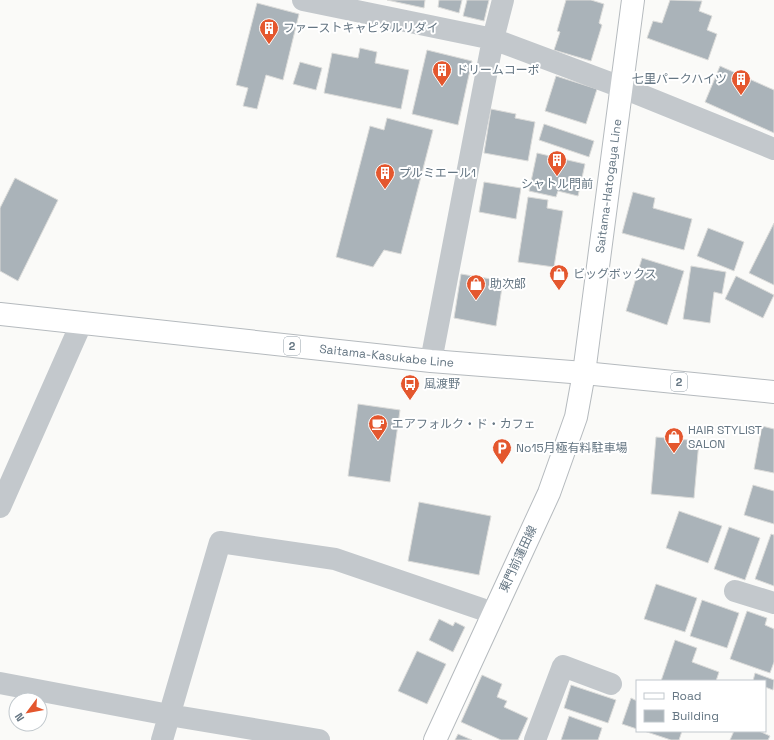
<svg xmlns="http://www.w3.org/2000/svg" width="774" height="740" font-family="'Space Grotesk','Noto Sans JP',sans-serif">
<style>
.building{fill:#aab3b9;stroke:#dcdcda}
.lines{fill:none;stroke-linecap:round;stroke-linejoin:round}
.major-casing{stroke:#b5babe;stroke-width:24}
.minor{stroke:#c3c8cc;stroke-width:22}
.major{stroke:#fff;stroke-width:22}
.labels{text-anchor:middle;stroke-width:4;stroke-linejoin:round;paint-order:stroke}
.shield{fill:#fff;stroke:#939fa8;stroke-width:1}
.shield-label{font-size:11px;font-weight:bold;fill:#657683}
.poi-label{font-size:12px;fill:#657683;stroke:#fff;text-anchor:start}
.street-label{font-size:12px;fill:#657683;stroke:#fff}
</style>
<rect width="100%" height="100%" fill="#fafaf8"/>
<!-- building -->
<path class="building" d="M387 0H425L424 8Z
M439 0H462L459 13 438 7Z
M467 0H489L484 21 463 16Z
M566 0H591L604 4 599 23 602 25 591 61 554 50 560 32 557 31Z
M670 0 702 1 699 11 712 16 707 30 717 34 708 60 647 38 653 21 662 23Z
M257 3 299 14 283 80 266 75 257 109 243 106 248 88 236 85Z
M360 48 377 52 375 63 409 70 401 109 324 93 332 53 358 58Z
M427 50 472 61 458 125 412 114Z
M300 62 322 68 316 90 293 84Z
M720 66 774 90V133L705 102Z
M556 76 597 89 586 124 545 111Z
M491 109 516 114 515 118 535 122 528 161 484 153Z
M387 118 433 130 401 254 384 250 373 267 336 257 370 126 384 130Z
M544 124 594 141 589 157 539 140Z
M537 153 585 164 578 196 558 191 556 197 529 191Z
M15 178 58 200 18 281 0 271V208Z
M484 182 521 188 516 219 479 212Z
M633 192 655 198 653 208 692 219 684 250 622 233Z
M528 197 548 200 547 208 563 211 554 267 518 262Z
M774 223V285L749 273Z
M708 228 744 242 734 271 697 256Z
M642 258 684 271 667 325 626 311Z
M691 266 726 272 722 294 714 292 710 323 683 319Z
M461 274 503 281 496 326 454 318Z
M736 276 774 295 763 318 725 299Z
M358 404 400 410 390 482 348 476Z
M762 426 774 429V473L754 469Z
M656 437 699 441 694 498 651 494Z
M753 485 774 491V524L744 515Z
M419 502 491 516 479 575 408 561Z
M679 511 722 526 708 563 666 548Z
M729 527 760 538 745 580 714 569Z
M771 534 774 535V586L755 579Z
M656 584 697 598 685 632 644 619Z
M702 600 739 613 727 648 690 636Z
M747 611 767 618 765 625 774 629V662L770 673 730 659Z
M439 619 453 626 455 622 465 627 453 652 429 640Z
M675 640 697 648 692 662 719 672 716 681H661Z
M417 651 446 664 427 704 398 691Z
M755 673 774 680 773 690 765 687V681H753Z
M482 675 502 684 497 697 507 701 504 707 528 718 518 740H501L461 722Z
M571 685 616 700 608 723 564 708Z
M631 698 637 701V729L622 724Z
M569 716 602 728 598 740H561Z
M644 731H682L679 740H671Z
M734 731H759L770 736 768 740H730Z
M458 734 472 740H455Z"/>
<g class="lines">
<defs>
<g id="major">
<path id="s1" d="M0 314 431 361 584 373 774 392"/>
<path id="s2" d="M435 740 549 493 576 417 584 373 633 0"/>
</g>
</defs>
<!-- major casing -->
<use href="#major" class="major-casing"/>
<!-- minor -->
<path class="minor" d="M303 0 493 39 621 87 774 149
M431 361 493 39 503 0
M0 507 81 324
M735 591 774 603
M0 683 169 715 319 740
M162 740 220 542 335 559 493 613
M535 740 563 666 611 684"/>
<!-- major -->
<use href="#major" class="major"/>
</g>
<!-- icons -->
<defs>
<symbol id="building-pin" viewBox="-11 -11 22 30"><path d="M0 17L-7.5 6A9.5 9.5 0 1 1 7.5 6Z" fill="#e4572e" stroke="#fff"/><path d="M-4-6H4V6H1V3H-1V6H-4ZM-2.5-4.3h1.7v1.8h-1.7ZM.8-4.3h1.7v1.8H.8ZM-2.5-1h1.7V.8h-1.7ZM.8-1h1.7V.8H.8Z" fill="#fff"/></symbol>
<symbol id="shop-pin" viewBox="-11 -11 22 30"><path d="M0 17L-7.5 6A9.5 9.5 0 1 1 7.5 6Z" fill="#e4572e" stroke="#fff"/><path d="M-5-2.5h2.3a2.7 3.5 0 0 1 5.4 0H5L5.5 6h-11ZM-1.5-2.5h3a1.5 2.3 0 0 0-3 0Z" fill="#fff"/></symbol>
<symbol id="bus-pin" viewBox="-11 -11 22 30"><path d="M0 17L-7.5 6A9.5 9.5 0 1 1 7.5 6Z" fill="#e4572e" stroke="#fff"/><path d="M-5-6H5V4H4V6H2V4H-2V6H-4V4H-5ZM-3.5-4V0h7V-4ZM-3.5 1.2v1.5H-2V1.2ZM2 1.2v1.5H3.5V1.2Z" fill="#fff"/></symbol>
<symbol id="cafe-pin" viewBox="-11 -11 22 30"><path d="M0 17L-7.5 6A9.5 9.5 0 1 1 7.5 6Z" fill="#e4572e" stroke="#fff"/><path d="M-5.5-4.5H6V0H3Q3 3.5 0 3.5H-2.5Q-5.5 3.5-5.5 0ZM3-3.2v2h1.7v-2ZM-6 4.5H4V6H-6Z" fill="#fff"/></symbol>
<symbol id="parking-pin" viewBox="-11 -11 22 30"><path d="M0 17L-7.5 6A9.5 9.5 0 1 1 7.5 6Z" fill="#e4572e" stroke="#fff"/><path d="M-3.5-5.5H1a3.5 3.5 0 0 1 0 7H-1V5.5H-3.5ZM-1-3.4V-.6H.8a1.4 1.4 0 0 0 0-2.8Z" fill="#fff"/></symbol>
</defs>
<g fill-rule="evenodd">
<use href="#building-pin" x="258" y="17" width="22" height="30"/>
<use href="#building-pin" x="431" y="59" width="22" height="30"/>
<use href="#building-pin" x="730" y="68" width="22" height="30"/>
<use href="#building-pin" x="546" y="149" width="22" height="30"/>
<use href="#building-pin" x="374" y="162" width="22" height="30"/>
<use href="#shop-pin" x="548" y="263" width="22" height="30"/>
<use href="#shop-pin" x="465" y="273" width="22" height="30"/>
<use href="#bus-pin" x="399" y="373" width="22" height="30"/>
<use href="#cafe-pin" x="367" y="413" width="22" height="30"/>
<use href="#shop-pin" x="663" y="426" width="22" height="30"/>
<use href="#parking-pin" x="491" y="437" width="22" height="30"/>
</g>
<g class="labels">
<!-- shield labels -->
<g class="shield">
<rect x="284" y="337" width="16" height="18" rx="3"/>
<rect x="671" y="373" width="16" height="18" rx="3"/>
</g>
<g class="shield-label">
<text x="292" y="350">2</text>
<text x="679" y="386">2</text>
</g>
<!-- poi labels -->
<g class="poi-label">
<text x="283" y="32">ファーストキャピタルリダイ</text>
<text x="456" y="74">ドリームコーポ</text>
<text x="727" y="83" text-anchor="end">七里パークハイツ</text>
<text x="399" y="177">プルミエール1</text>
<text x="557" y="188" text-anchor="middle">シャトル門前</text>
<text x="573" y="278">ビッグボックス</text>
<text x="490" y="288">助次郎</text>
<text x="424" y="388">風渡野</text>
<text x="392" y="428">エアフォルク・ド・カフェ</text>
<text x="688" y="434">HAIR STYLIST<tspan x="688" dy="14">SALON</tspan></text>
<text x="516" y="452">No15月極有料駐車場</text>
</g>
<!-- street labels -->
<g class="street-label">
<text dy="4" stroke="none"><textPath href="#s2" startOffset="586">Saitama-Hatogaya Line</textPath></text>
<text dy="4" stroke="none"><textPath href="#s1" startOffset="389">Saitama-Kasukabe Line</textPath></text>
<text transform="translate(518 559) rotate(-65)" y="4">東門前蓮田線</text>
</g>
</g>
<!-- legend -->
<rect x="636" y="680" width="130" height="52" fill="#ffffff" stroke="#c1c8cd"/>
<rect x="644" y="693" width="20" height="6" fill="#ffffff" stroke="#c1c8cd"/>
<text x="672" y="700" font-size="12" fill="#657683">Road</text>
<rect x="644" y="710" width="20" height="12" fill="#aab3b9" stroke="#c1c8cd"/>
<text x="672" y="720" font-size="12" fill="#657683">Building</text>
<!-- north arrow -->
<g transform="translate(28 712) rotate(238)"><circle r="19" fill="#ffffff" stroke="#c1c8cd"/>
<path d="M0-3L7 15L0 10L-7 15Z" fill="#e4572e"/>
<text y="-6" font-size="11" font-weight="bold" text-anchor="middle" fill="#657683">N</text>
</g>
</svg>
